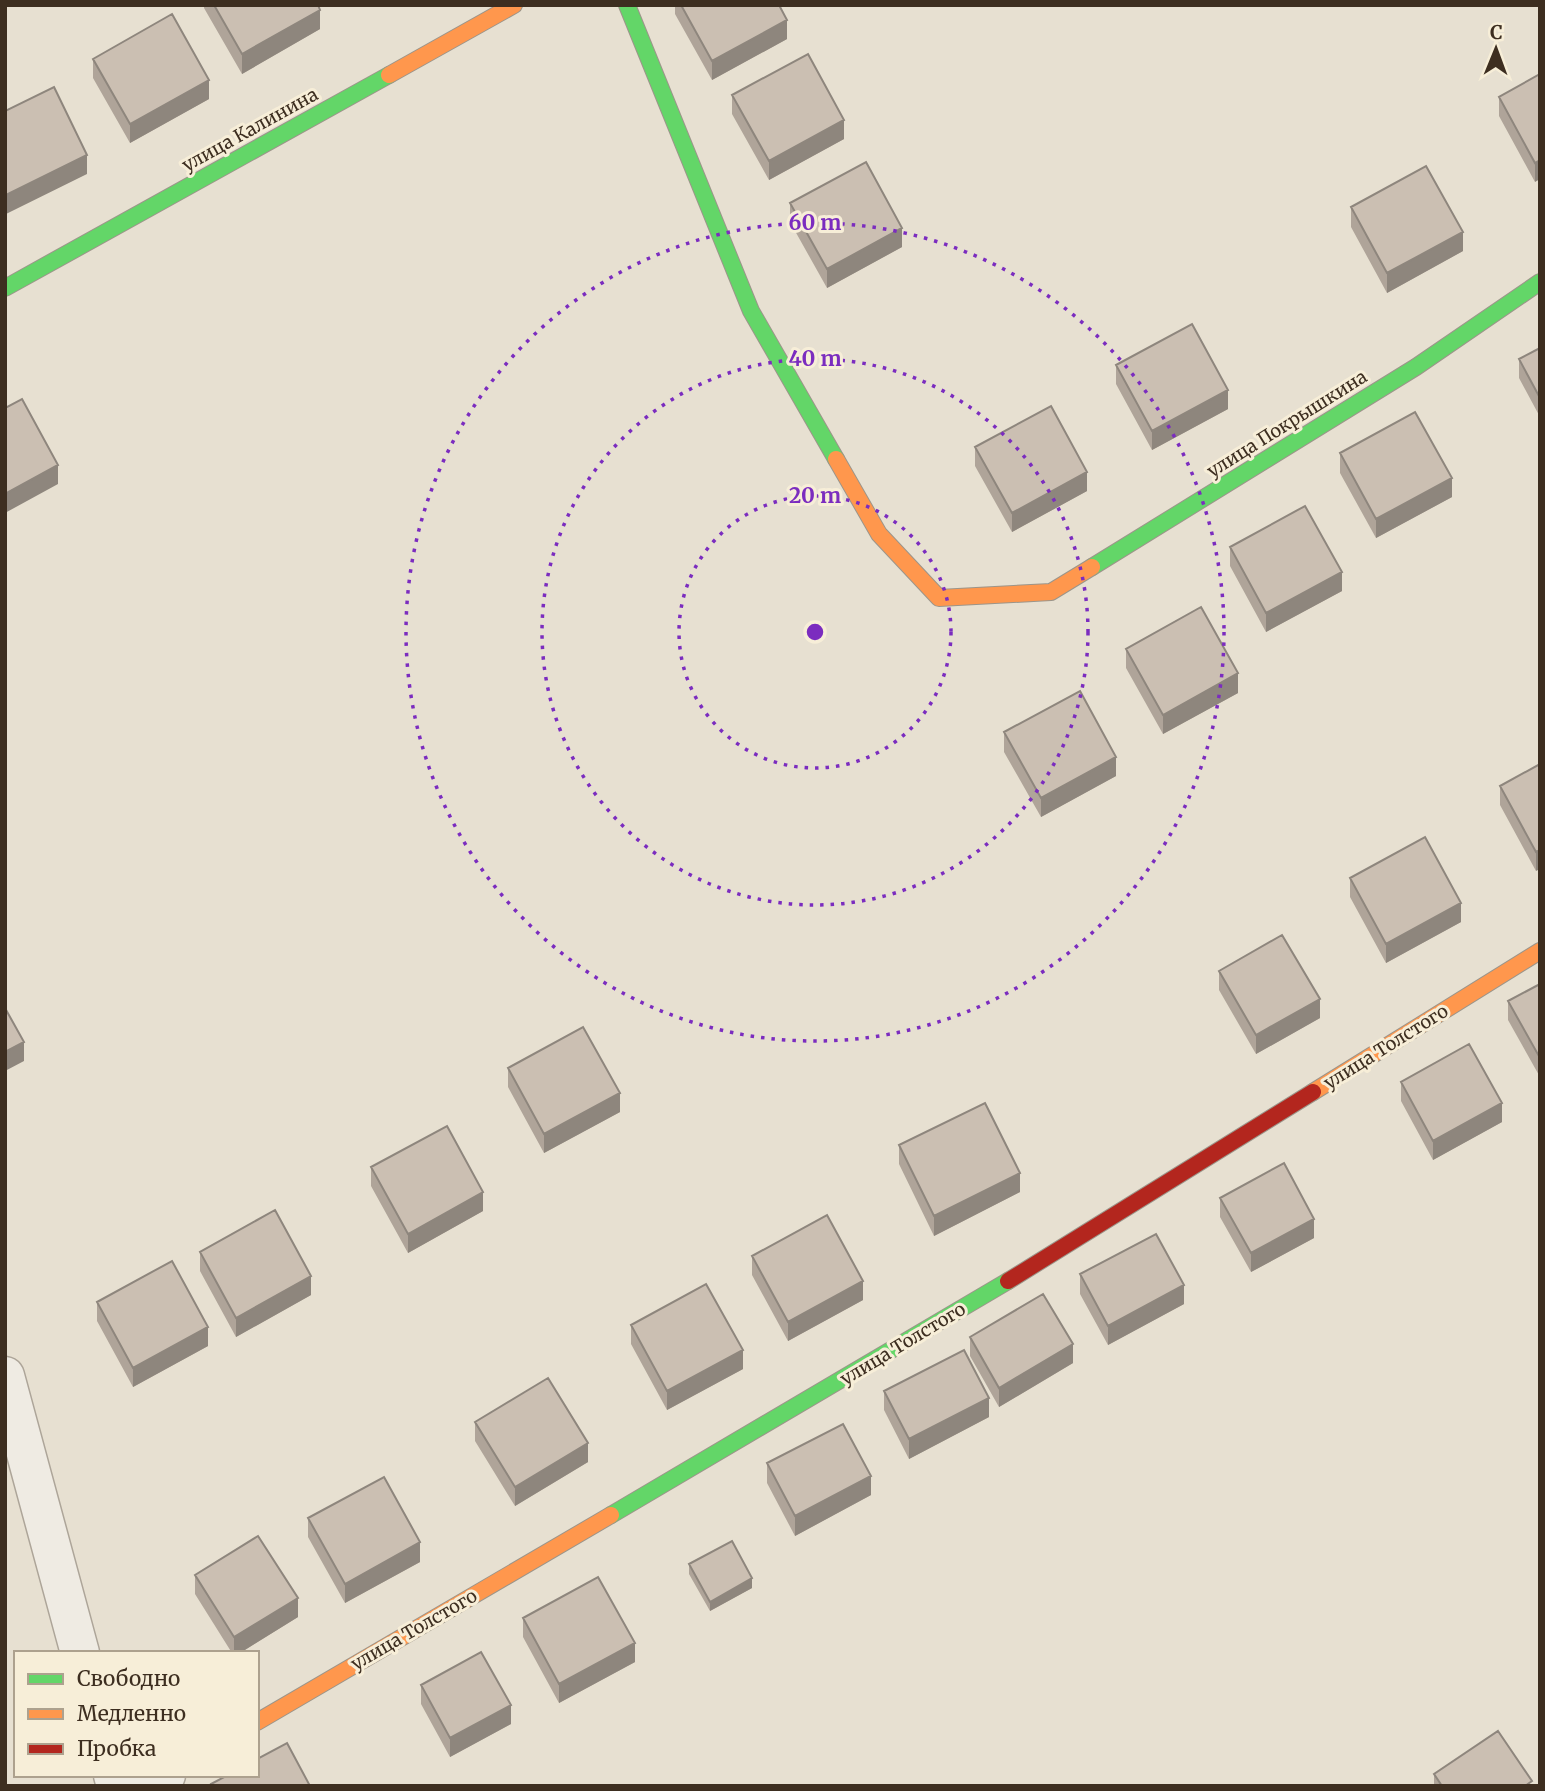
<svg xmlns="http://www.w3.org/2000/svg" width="1545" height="1791" font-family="Merriweather,serif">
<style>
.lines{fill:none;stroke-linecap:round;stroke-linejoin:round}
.street-casing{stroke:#ada599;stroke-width:41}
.fast-casing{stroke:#9c958a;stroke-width:18}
.slow-casing{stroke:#9c958a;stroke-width:18}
.jam-casing{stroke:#9c958a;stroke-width:18}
.street{stroke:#efebe3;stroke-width:38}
.fast{stroke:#63d668;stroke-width:16}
.slow{stroke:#ff974d;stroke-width:16}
.jam{stroke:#b3261e;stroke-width:16}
.wall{fill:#afa499}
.shaded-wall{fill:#8e867d}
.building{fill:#cbbfb2;stroke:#8e867d;stroke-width:2}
.ring{fill:none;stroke:#7b2cbf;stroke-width:3.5;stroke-dasharray:3.5 7}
.labels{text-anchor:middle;stroke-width:6;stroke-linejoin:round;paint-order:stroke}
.street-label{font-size:18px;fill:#3d2e20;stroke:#f7eed8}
.centre{fill:#7b2cbf;stroke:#f7eed8;stroke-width:3.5}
.ring-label{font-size:21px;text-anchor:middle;font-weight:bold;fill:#7b2cbf;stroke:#f7eed8;stroke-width:6;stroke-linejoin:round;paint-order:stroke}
</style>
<rect width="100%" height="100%" fill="#e7e0d1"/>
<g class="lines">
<defs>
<path id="street" d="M5 1376 80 1653
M113 1775 116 1786
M148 1786 166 1775"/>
<path id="fast" d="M627 5 751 311 836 459
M5 288 389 75
M1092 567 1416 367 1540 282
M611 1515 1008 1281"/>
<path id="slow" d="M389 75 514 5
M836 459 879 534 939 598 1051 592 1092 567
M1313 1092 1540 951
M257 1722 611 1515"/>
<path id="jam" d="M1008 1281 1313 1092"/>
</defs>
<!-- street casing -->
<use href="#street" class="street-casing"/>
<!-- fast casing -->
<use href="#fast" class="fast-casing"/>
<!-- slow casing -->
<use href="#slow" class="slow-casing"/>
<!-- jam casing -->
<use href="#jam" class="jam-casing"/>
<!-- street -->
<use href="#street" class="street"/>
<!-- fast -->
<use href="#fast" class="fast"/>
<!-- slow -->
<use href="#slow" class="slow"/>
<!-- jam -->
<use href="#jam" class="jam"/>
</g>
<!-- wall -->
<path class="wall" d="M204 5H318L320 29 242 74 204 8Z
M675 5H779L787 39 712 80 675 14Z
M93 59 209 99 130 143 93 78Z
M1540 74 1535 182 1499 116V97Z
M732 95 844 139 769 180 732 114Z
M790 203 902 247 827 288 790 222Z
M1351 207 1463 251 1387 293 1351 227Z
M1540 348V417L1519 378V359Z
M1116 365 1228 409 1152 450 1116 384Z
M975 447 1087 491 1012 532 975 466Z
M1340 453 1452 497 1376 538 1340 473Z
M1230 547 1342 591 1266 632 1230 566Z
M1126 649 1238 693 1163 734 1126 668Z
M1004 732 1116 776 1041 817 1004 752Z
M1540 764 1536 871 1500 805V786Z
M1350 878 1461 922 1386 963 1350 897Z
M1219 971 1320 1018 1256 1054 1219 990Z
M1540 984V1077L1508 1020V1001Z
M508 1068 620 1112 544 1153 508 1087Z
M1401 1082 1502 1122 1433 1160 1401 1101Z
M899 1145 1020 1192 934 1236 899 1164Z
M371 1167 483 1211 408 1253 371 1186Z
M1220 1198 1314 1238 1251 1272 1220 1217Z
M200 1252 311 1295 236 1337 200 1271Z
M752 1256 863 1300 788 1341 752 1275Z
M1080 1274 1184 1304 1108 1345 1080 1294Z
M97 1302 208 1346 133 1387 97 1321Z
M631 1325 743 1369 667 1410 631 1344Z
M970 1337 1073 1363 999 1407 970 1356Z
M884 1391 989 1417 909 1459 884 1410Z
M475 1422 588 1462 515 1506 475 1441Z
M767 1463 871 1495 795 1536 767 1483Z
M308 1518 420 1562 345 1603 308 1537Z
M689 1564 752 1588 710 1611 689 1574Z
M195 1575 298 1617 240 1653H232L195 1594Z
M523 1618 635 1662 559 1703 523 1637Z
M421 1685 511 1724 450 1757 421 1704Z
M1434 1774 1532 1786H1434Z"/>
<!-- shaded-wall -->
<path class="shaded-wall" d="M320 10V29L242 74V54Z
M787 20V39L712 80V61Z
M209 80V99L130 143V124Z
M844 120V139L769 180V161Z
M87 155V174L6 214V195Z
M1540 160V179L1535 182V163Z
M902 228V247L827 288V269Z
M1463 232V251L1387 293V273Z
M1228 390V409L1152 450V431Z
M58 465V484L5 513V494Z
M1087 472V491L1012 532V513Z
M1452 478V497L1376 538V519Z
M1342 572V591L1266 632V613Z
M1238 673V693L1163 734V715Z
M1116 757V776L1041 817V798Z
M1540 850V869L1536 871V852Z
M1461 903V922L1386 963V944Z
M1320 999V1018L1256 1054V1035Z
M24 1042V1061L5 1071V1052Z
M620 1093V1112L544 1153V1134Z
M1502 1103V1122L1433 1160V1141Z
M1020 1173V1192L934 1236V1216Z
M483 1192V1211L408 1253V1234Z
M1314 1219V1238L1251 1272V1253Z
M311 1276V1295L236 1337V1318Z
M863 1281V1300L788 1341V1322Z
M1184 1285V1304L1108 1345V1326Z
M208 1327V1346L133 1387V1368Z
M1073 1344V1363L999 1407V1388Z
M743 1350V1369L667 1410V1391Z
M989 1398V1417L909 1459V1439Z
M588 1443V1462L515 1506V1487Z
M871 1476V1495L795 1536V1516Z
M420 1542V1562L345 1603V1584Z
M752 1578V1588L710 1611V1602Z
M298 1598V1617L240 1653H234V1637Z
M635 1643V1662L559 1703V1684Z
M511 1705V1724L450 1757V1738Z"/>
<!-- building -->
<path class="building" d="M214 5H318L320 10 242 54Z
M681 5H779L787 20 712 61Z
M172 14 209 80 130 124 93 59Z
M808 54 844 120 769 161 732 95Z
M1540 74V160L1535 163 1499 97Z
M54 87 87 155 6 195 5 111Z
M866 162 902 228 827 269 790 203Z
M1426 166 1463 232 1387 273 1351 207Z
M1192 324 1228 390 1152 431 1116 365Z
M1540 348V398L1519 359Z
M22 399 58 465 5 494V408Z
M1051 406 1087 472 1012 513 975 447Z
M1415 412 1452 478 1376 519 1340 453Z
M1305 506 1342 572 1266 613 1230 547Z
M1201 607 1238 673 1163 715 1126 649Z
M1080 691 1116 757 1041 798 1004 732Z
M1540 764V850L1536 852 1500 786Z
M1425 837 1461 903 1386 944 1350 878Z
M1282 935 1320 999 1256 1035 1219 971Z
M1540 984V1058L1508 1001Z
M5 1008 24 1042 5 1052Z
M583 1027 620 1093 544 1134 508 1068Z
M1469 1044 1502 1103 1433 1141 1401 1082Z
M985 1103 1020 1173 934 1216 899 1145Z
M447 1126 483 1192 408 1234 371 1167Z
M1284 1163 1314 1219 1251 1253 1220 1198Z
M275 1210 311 1276 236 1318 200 1252Z
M827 1215 863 1281 788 1322 752 1256Z
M1156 1234 1184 1285 1108 1326 1080 1274Z
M172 1261 208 1327 133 1368 97 1302Z
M706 1284 743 1350 667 1391 631 1325Z
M1043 1294 1073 1344 999 1388 970 1337Z
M964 1350 989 1398 909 1439 884 1391Z
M548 1378 588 1443 515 1487 475 1422Z
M843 1424 871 1476 795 1516 767 1463Z
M384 1477 420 1542 345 1584 308 1518Z
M258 1536 298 1598 234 1637 195 1575Z
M732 1541 752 1578 710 1602 689 1564Z
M598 1577 635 1643 559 1684 523 1618Z
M481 1652 511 1705 450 1738 421 1685Z
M1498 1731 1532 1781 1525 1786H1442L1434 1774Z
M287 1743 310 1786H212L211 1784 228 1775H257V1759Z"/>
<!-- distance rings -->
<g class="ring">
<circle cx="815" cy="632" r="136"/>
<circle cx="815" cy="632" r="273"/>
<circle cx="815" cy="632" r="409"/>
</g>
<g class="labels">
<!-- street labels -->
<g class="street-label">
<text transform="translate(250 130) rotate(-29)" y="6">улица Калинина</text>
<text transform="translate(1287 424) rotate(-32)" y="6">улица Покрышкина</text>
<text transform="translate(1386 1047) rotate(-32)" y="6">улица Толстого</text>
<text transform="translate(903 1344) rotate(-31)" y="6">улица Толстого</text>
<text transform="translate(414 1630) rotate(-30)" y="6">улица Толстого</text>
</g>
</g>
<circle cx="815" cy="632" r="10" class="centre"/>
<g class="ring-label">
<text x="815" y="230">60 m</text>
<text x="815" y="366">40 m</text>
<text x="815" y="503">20 m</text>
</g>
<!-- border -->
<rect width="1545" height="1791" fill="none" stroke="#3d2e20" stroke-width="14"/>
<!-- legend -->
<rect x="14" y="1651" width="245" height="126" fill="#f7eed8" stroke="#ada18e" stroke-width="2"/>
<rect x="28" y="1674" width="35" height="10" fill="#63d668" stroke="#ada18e" stroke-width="2"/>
<text x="77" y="1686" font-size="21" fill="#3d2e20">Свободно</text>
<rect x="28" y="1709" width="35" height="10" fill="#ff974d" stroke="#ada18e" stroke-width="2"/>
<text x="77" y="1721" font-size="21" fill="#3d2e20">Медленно</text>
<rect x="28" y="1744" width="35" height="10" fill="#b3261e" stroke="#ada18e" stroke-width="2"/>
<text x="77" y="1756" font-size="21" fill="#3d2e20">Пробка</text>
<!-- north arrow -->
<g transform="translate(1496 49) rotate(1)" stroke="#f7eed8" stroke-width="5" paint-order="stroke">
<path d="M0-5L12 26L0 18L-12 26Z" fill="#3d2e20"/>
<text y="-10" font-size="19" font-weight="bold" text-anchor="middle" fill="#3d2e20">С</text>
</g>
</svg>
